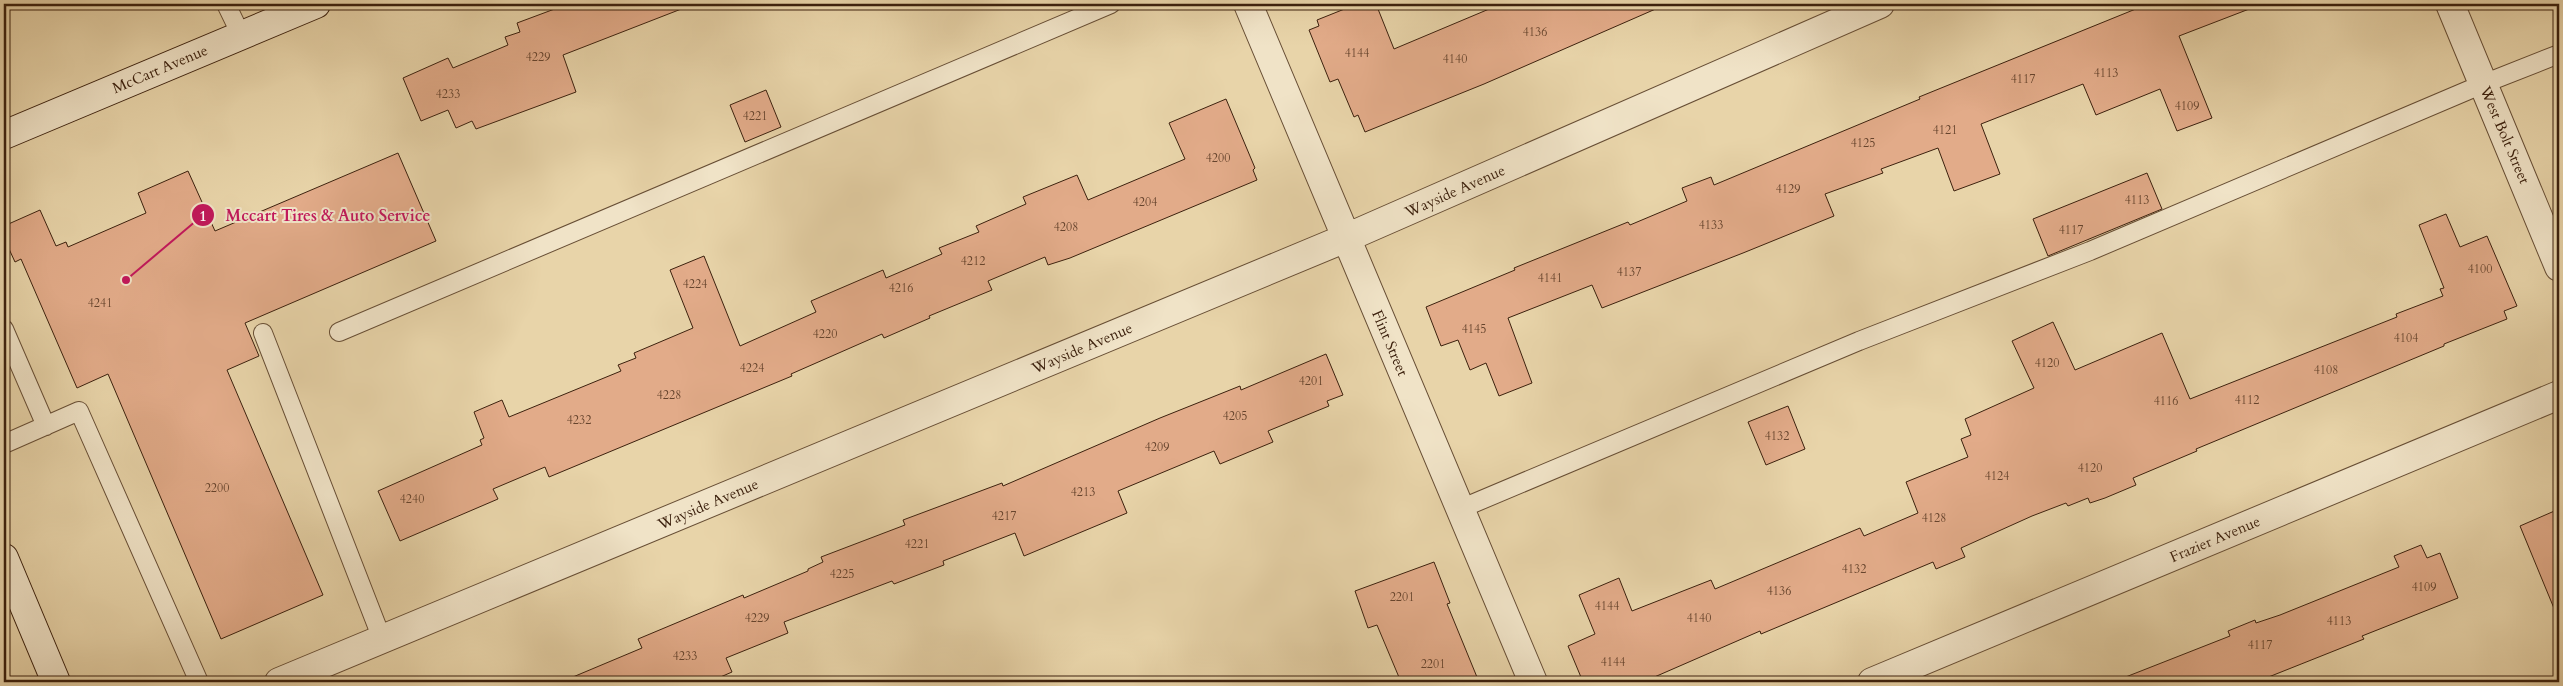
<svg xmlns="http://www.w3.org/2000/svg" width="2563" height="686" font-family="Cardo,serif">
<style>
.building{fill:#e2ab89;stroke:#3c210e}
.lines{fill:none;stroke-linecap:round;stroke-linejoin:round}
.lane-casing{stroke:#674e35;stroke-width:20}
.street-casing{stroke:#674e35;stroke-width:30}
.secondary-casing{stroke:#3c210e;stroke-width:30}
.lane{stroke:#f0e3c7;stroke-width:18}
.street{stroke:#f0e3c7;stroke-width:28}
.secondary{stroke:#f0e3c7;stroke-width:28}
.labels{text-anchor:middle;stroke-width:4;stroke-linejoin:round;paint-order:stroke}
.number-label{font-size:12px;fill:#66442d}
.street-label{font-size:15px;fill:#3c210e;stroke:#f0e3c7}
.leader{fill:none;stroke:#c2185b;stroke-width:2}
.callout-dot{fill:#c2185b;stroke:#f0e3c7;stroke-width:2}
.mark-label{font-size:15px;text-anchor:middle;font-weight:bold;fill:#fff}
.callout-label{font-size:16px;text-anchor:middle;font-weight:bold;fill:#c2185b;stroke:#f0e3c7;stroke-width:4;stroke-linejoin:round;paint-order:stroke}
</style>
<rect width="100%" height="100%" fill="#e8d4a9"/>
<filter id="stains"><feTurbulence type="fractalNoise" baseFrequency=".004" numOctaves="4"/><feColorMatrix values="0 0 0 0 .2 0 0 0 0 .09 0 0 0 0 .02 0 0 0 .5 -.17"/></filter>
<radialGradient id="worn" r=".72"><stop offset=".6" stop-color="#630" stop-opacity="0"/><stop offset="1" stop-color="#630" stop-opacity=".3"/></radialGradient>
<!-- building -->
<path class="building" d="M568 4H689V6L563 55 576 92 476 129 472 121 456 128 448 110 421 121 403 78 448 58 453 68 508 45 505 37 520 32 517 23Z
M1357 4H1376L1394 49 1501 4H1667L1484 84 1365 132 1358 115 1354 117 1338 79 1330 82 1309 30 1319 26 1317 20Z
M2148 4H2257V6L2179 36 2212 118 2177 131 2160 89 2096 115 2083 84 1981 124 2000 174 1954 191 1938 148 1881 169 1883 173 1825 194 1834 216 1743 253 1602 308 1592 285 1508 318 1532 383 1499 396 1486 363 1470 370 1458 340 1441 346 1426 307 1515 270 1514 268 1628 222 1630 225 1687 201 1682 188 1711 177 1714 185 1920 99 1919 97Z
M766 90 781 127 745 142 730 105Z
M1226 99 1255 168 1253 170 1257 180 1070 258 1048 265 1045 257 988 281 992 290 929 316 930 318 884 338 882 334 791 374 792 376 549 477 545 467 493 489 498 499 400 541 378 491 482 445 480 440 484 438 474 412 502 400 509 417 621 371 618 365 636 358 634 353 693 328 670 270 704 256 740 346 816 312 811 301 883 270 886 278 942 254 939 248 979 232 976 226 1026 204 1023 197 1077 175 1088 200 1185 159 1169 123Z
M398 153 436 241 245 323 259 356 227 370 323 595 221 639 108 374 77 388 21 259 15 262 4 238V226L40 210 56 246 66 242 68 247 146 213 138 193 188 171 215 231Z
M2147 173 2162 209 2048 256 2033 219Z
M2446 214 2460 247 2487 236 2517 306 2504 311 2507 319 2444 344V346L2196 449 2197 451 2133 478 2136 485 2105 498 2090 503 2088 498 2068 506 2066 503 2032 516 1961 548 1965 557 1936 569 1933 562 1761 634 1760 631 1643 682H1583L1568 646 1595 634 1579 595 1619 578 1632 611 1711 580 1715 589 1860 528 1864 536 1918 513 1906 482 1968 457 1961 439 1971 435 1965 419 2034 388 2012 341 2053 322 2075 370 2162 333 2190 399 2397 317 2396 314 2443 296 2440 289 2444 288 2419 225Z
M1326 354 1343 395 1327 401 1329 406 1268 431 1273 442 1220 464 1214 451 1118 491 1127 513 1024 556 1015 533 943 561 944 565 894 584 892 581 784 622 788 633 726 658 732 672 709 682H561L642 648 638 639 743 595 744 598 808 571V569L823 562 821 557 905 525 903 520 1002 483 1003 486 1160 418 1240 386 1241 390Z
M1788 406 1805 449 1766 465 1748 422Z
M2559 509V618H2558L2520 526Z
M2421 545 2427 558 2440 553 2458 598 2362 636 2364 639 2256 682H2119L2118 680 2230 636 2228 631 2255 620 2256 623 2280 615 2399 567 2394 556Z
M1434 562 1450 603 1447 604 1479 682H1401L1377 625 1368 628 1355 591Z"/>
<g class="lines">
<defs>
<path id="lane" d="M226 4 241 35
M4 329 46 426
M339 332 1111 4
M263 333 382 639
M4 444 79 411 199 682
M1460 509 1859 341 2090 251 2483 84 2559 54"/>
<path id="street" d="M1248 4 1533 682
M2450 4 2559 267
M279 682 1346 238 1880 4
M1872 682 2559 395"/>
<path id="secondary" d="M4 135 316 4
M4 558 56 682"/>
</defs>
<!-- lane casing -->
<use href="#lane" class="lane-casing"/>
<!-- street casing -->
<use href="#street" class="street-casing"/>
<!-- secondary casing -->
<use href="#secondary" class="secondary-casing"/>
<!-- lane -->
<use href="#lane" class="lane"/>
<!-- street -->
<use href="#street" class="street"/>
<!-- secondary -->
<use href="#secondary" class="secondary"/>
</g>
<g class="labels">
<!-- number labels -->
<g class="number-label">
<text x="1535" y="36">4136</text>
<text x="1357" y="57">4144</text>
<text x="538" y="61">4229</text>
<text x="1455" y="63">4140</text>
<text x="2106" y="77">4113</text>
<text x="2023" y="83">4117</text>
<text x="448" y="98">4233</text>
<text x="2187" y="110">4109</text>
<text x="755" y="120">4221</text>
<text x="1945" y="134">4121</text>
<text x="1863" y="147">4125</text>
<text x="1218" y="162">4200</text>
<text x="1788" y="193">4129</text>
<text x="2137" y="204">4113</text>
<text x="1145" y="206">4204</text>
<text x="1711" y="229">4133</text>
<text x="1066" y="231">4208</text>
<text x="2071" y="234">4117</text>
<text x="973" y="265">4212</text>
<text x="2480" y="273">4100</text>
<text x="1629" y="276">4137</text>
<text x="1550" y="282">4141</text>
<text x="695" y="288">4224</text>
<text x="901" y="292">4216</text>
<text x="100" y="307">4241</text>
<text x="1474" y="333">4145</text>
<text x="825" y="338">4220</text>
<text x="2406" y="342">4104</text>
<text x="2047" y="367">4120</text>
<text x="752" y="372">4224</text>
<text x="2326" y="374">4108</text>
<text x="1311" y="385">4201</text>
<text x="669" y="399">4228</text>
<text x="2247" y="404">4112</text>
<text x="2166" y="405">4116</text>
<text x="1235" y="420">4205</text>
<text x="579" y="424">4232</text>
<text x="1777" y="440">4132</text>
<text x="1157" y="451">4209</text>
<text x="2090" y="472">4120</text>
<text x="1997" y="480">4124</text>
<text x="217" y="492">2200</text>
<text x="1083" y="496">4213</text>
<text x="412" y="503">4240</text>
<text x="1004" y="520">4217</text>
<text x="1934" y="522">4128</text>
<text x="917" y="548">4221</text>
<text x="1854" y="573">4132</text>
<text x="842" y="578">4225</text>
<text x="2424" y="591">4109</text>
<text x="1779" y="595">4136</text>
<text x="1402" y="601">2201</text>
<text x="1607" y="610">4144</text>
<text x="757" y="622">4229</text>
<text x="1699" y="622">4140</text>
<text x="2339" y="625">4113</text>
<text x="2260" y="649">4117</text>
<text x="685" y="660">4233</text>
<text x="1613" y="666">4144</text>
<text x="1433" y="668">2201</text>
</g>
<!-- street labels -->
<g class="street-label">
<text transform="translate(160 69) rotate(-23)" y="5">McCart Avenue</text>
<text transform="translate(2505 135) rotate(67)" y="5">West Bolt Street</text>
<text transform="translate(1455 191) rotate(-24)" y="5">Wayside Avenue</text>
<text transform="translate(1390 343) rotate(67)" y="5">Flint Street</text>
<text transform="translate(1082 348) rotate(-23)" y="5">Wayside Avenue</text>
<text transform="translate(708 504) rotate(-23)" y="5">Wayside Avenue</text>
<text transform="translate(2215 539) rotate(-23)" y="5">Frazier Avenue</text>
</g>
</g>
<!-- callouts -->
<path class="leader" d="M126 280L203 215"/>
<g class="callout-dot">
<circle cx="126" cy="280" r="5"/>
<circle cx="203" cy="215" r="12"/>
</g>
<g class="mark-label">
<text x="203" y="221">1</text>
</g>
<g class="callout-label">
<text x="328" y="221">Mccart Tires &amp; Auto Service</text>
</g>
<!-- margin -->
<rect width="2563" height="686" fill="none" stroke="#e8d4a9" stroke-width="20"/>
<rect x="5" y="5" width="2553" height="676" fill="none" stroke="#3c210e" stroke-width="2.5"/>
<rect x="10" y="10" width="2543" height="666" fill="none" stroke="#3c210e"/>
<rect width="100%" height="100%" filter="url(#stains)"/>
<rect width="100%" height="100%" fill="url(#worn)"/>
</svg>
